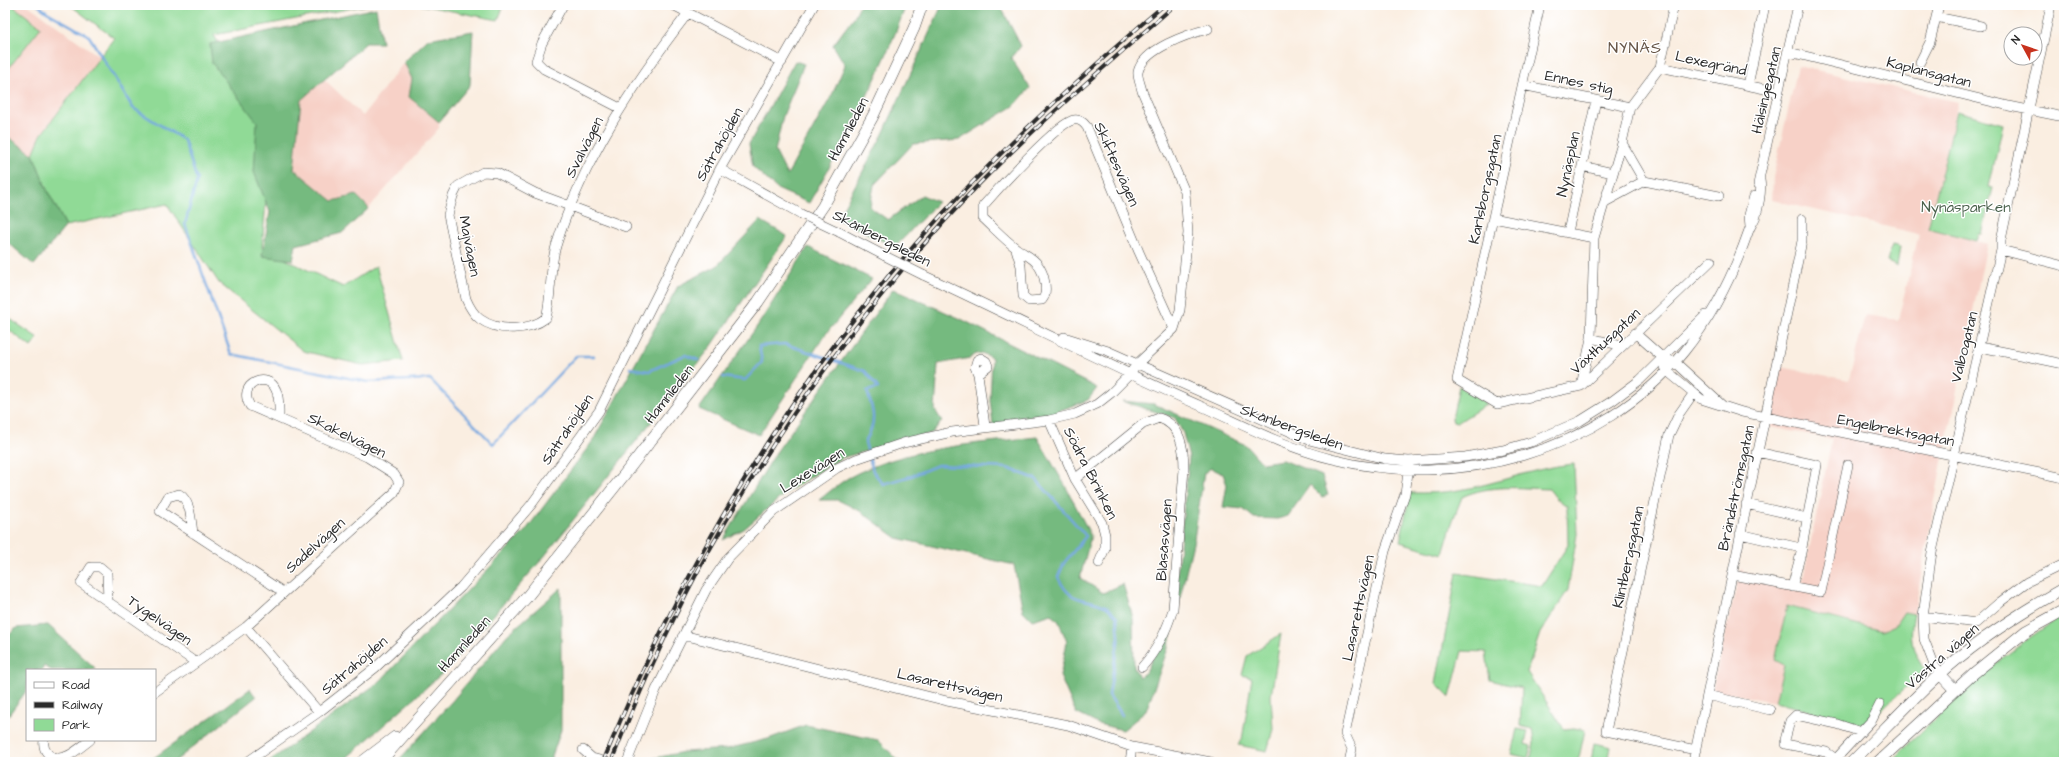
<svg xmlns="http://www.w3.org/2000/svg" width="2069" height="767" font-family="'Architects Daughter',sans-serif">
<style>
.built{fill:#f7d1c7}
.green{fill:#90da96;stroke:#5e8260}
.forest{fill:#74ba7f;stroke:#507255}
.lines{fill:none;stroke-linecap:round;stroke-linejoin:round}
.stream{stroke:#74a7e0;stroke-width:2.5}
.minor-casing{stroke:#4a4846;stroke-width:10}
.major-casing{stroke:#4a4846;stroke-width:12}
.minor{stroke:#fff;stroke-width:9}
.major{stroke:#fff;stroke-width:11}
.rail-casing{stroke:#2b2b2b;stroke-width:4}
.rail{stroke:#fff;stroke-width:2.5;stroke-dasharray:8;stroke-linecap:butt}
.minor-bridge-casing{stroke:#4a4846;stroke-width:10;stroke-linecap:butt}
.minor-bridge{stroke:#fff;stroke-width:9}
.labels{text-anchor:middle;stroke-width:3;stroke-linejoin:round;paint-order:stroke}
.street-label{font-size:15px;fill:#2b2b2b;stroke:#fff}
.park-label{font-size:15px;fill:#49604b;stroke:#fff}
.neighbourhood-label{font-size:16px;letter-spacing:1px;fill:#665547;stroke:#fff}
</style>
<rect width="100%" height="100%" fill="#fff"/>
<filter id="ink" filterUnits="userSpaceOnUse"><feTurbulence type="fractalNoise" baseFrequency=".025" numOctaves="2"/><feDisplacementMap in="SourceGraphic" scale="8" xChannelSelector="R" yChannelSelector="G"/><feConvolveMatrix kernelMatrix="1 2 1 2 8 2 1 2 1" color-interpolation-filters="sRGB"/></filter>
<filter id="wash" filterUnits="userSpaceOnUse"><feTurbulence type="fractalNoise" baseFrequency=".012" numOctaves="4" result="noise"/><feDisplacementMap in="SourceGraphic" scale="16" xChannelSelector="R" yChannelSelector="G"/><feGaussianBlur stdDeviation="0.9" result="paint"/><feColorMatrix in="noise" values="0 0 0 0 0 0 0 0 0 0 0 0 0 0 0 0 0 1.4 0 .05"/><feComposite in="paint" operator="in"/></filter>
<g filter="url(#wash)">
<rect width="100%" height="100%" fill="#faeee1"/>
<!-- built -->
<path class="built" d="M5 5H28L100 57 41 135 33 154 5 135Z
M404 62 412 79 409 97 439 122V128L369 208 355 195 333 201 294 169 301 100 325 80 363 116Z
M1798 66 1958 102 1928 228 1987 244 1941 467 1914 614 1904 612 1895 625 1882 631 1788 607 1784 665 1775 702 1712 690 1741 568 1744 573 1802 584 1832 439 1771 427 1770 414 1781 367 1849 380 1865 315 1898 320 1919 234 1772 200 1773 177Z"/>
<!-- green -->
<path class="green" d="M5 5H12L41 27 5 73Z
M70 5H368L214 35 271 142 262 248 343 287 376 266 403 361 362 365 303 351 219 283 167 204 66 226 47 190 33 154 41 135 114 38Z
M421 5H504L498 20Z
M1957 111 2003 124 1989 187 1993 188 1982 234H1979L1977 241 1928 228Z
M1892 245 1900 247 1897 266 1887 262Z
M10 319 38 338 31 347 5 327Z
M1459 386 1487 404 1457 423 1453 422 1452 419Z
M1574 464 1577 534 1568 590 1540 633 1527 672 1564 729 1574 728 1585 730 1578 762H1530L1534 742 1532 729 1520 726 1522 688 1490 680 1486 652 1462 651 1450 697 1436 683 1457 573 1542 586 1568 545 1567 506 1556 498 1549 489C1520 488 1489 484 1462 497L1453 520 1443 554 1400 542 1410 493C1427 493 1443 493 1459 490 1498 484 1535 467 1574 464Z
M1787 606 1882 631 1895 625 1904 612 1914 614C1909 638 1911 650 1925 670L1864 725 1775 702 1784 665 1775 660Z
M2064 615V762H1890C1945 709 1998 655 2064 615Z
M1281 634 1271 696 1273 729 1267 751 1238 745 1242 740 1252 678 1242 675 1247 656Z
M1517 729 1528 731 1525 744 1531 746 1528 758 1511 754Z
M1594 743 1611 747 1608 762H1591Z"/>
<!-- forest -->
<path class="forest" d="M860 5H906C881 75 846 139 809 203L777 189 753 167 749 144 795 61 804 64 783 116 775 151 787 175 832 95 845 65 833 45 854 17Z
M942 5H1000L1021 46 1011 58 1030 88 1014 106 959 140 913 144 874 185 870 207 888 220 922 195 938 202 895 247 837 219 883 134Z
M376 8 382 43H366L301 100 294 169 333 201 356 195 369 208 342 233 296 245 293 260 262 256 270 212 254 172 257 122 212 63 210 44Z
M473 31 470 85 439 122 409 97 412 79 404 62 428 39Z
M5 135 33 154 47 190 66 226 34 265 5 240Z
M760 220 787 236 711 347 543 558 446 670 342 762H268L379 682 526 530 592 442 678 286 717 266Z
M808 247 872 279 825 335 759 435 699 409 758 325Z
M893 289 959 318 1097 388 1088 400 1061 410 1048 420 993 425 990 400 992 358 982 353 976 354 970 358 938 364 935 410 942 421 932 433 841 458 787 492 744 529 723 540 777 451Z
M1122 401 1154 404 1246 445 1262 463 1283 460 1322 476 1328 495 1322 497 1310 485 1288 516 1277 519 1254 518 1243 509 1223 507 1227 485 1223 474 1211 468 1204 473 1194 539 1168 648 1146 711 1123 730 1098 724 1076 713 1060 676 1067 642 1059 622 1052 614 1032 620 1023 611 1014 565 897 538 860 511 838 500H819C828 493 838 484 848 478 906 447 973 444 1037 437L1066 487 1091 536 1080 578 1103 593 1123 584 1133 618 1134 667 1139 677 1146 672 1173 614 1189 458 1183 433 1175 418Z
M561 588V730L550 762H397L453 700 507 635Z
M48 625 95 668 93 670H51L44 666 42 670H27V690L5 720V639L16 628Z
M250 689 256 697 174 762H148Z
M806 725 878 740 900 762H644L645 760 684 752 727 749 768 739Z"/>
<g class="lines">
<!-- stream -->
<path class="stream" d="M38 5 47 12 89 36 133 108 184 140 197 180 185 224 231 354 368 382 430 379 493 444 576 356H594
M630 368 649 371 685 355 698 360
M723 377 745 380 762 362 759 346 785 344 865 371 878 388 867 391C874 412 877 422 865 442L873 471 883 484 911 476 938 465 1007 468 1036 479 1086 536 1064 563 1058 577C1071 605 1082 596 1105 606 1109 608 1113 613 1117 617L1119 636 1109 695 1122 715"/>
</g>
</g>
<g filter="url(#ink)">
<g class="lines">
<defs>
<path id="minor" d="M563 5 542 43 536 61 544 69 620 108
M673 5 782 62
M1540 5 1457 380 1497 404 1581 386 1711 261
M1936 17 1981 26
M1789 52 2009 106 2064 117
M1920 62 1930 42 1939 5
M1660 67 1779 92
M1522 85 1630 107
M1748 85 1765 5
M1582 166 1613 173
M720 169 801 214
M1644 181 1719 196
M1758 184 1798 5
M1605 202 1644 181 1622 143
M1493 218 1594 238
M1750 226 1749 215 1754 196
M626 227 535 193 497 173 483 172 458 186 453 196 448 215 466 299C469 306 473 314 480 319 498 332 529 331 546 318 552 295 549 270 556 246 583 159 633 85 688 13
M839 232 885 256
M1568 232 1596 100
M1016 249 1021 266 1023 296 1029 301 1042 300C1049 292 1044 273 1038 265 1033 257 1023 254 1016 248 1004 239 994 228 983 218V206C996 191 1059 121 1074 120 1080 119 1084 123 1087 127L1139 252 1174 329
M2001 250 2064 266
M923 275C1016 318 1108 366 1203 407 1245 426 1287 448 1332 459 1456 491 1601 453 1684 352 1713 316 1734 273 1749 230 1751 225 1754 221 1756 216 1759 205 1762 191 1760 180
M1635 333 1663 358 1675 362 1723 406
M1064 337 1108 351 1309 440 1385 459 1409 461 1465 457 1503 450 1531 442 1580 421 1612 401 1640 380 1706 315
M1591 338 1622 346
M1980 347 2064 364
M1665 367 1667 371 1701 399 1742 412 2064 478
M978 374 988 366 986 361 981 358 977 360 975 367 978 374 985 426
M1581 386 1591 338 1594 238 1622 143 1630 107 1660 67 1674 5
M1693 394 1679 414 1669 435 1606 731 1696 750
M1049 420 1075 479 1102 523 1105 535V548L1099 563
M1757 452 1817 465 1801 553 1792 587
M1075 479 1143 424 1159 418C1181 425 1184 448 1184 469L1173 609C1167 630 1156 651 1142 667
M1746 504 1807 518
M193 533C191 520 191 501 179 494L168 497 160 511 283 592
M1740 534 1801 548
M1732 575 1821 592 1848 465
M108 600 107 573 100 567H91L81 583 195 662
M1923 616 1976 623 2000 602 2027 582 2064 564
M246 627 319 712
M682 637H691L947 701 1068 725 1132 747 1211 762
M1940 674 1934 665 1924 639 1923 616 1932 552 2001 250V240L2051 5
M155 692 246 627 394 493 399 482 394 474 367 457 250 406C236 383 269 371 276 390 280 398 279 410 279 418
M1707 695 1770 710
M44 740C43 746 44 750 48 754 62 766 79 748 90 740
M583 750 592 758 607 762
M1836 759 1826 752 1785 744V740L1790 721 1796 715 1837 724 1861 732
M247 762 319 712 375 668 461 587 531 505 599 411 720 169 814 5
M627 762 656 690 706 590 728 558 773 512 837 468 856 459 903 443 952 432 1049 420 1075 414 1097 404 1111 393 1129 375 1136 365 1174 329 1180 310 1188 233 1185 192 1142 91C1141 85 1137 77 1138 72 1143 49 1188 34 1208 29
M1130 762 1132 747
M1349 762 1352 749 1345 734 1385 551 1405 494 1409 466
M1693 762 1802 241V219
M1833 762 1872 720 1880 704"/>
<path id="major" d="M1940 674 1954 689
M362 762 395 737
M380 762 526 598 624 475 758 302 823 206 873 116 914 28 922 5
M1852 762C1881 733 1910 702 1940 674 1977 640 2020 613 2064 588
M1878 762 1974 673 2026 631 2064 610"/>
</defs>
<!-- minor casing -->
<use href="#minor" class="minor-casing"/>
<!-- major casing -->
<use href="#major" class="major-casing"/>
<!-- minor -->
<use href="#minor" class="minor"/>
<!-- major -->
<use href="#major" class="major"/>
<defs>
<path id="rail" d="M603 762C680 573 784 394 919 240 994 155 1077 80 1164 5
M611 762C640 690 672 617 710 549 784 418 875 292 980 183 1042 120 1109 63 1175 5"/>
</defs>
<!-- rail casing -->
<use href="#rail" class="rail-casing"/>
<!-- rail -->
<use href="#rail" class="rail"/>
<defs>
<path id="minor-bridge" d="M801 214 839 232
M885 256 923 275"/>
</defs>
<!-- minor-bridge casing -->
<use href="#minor-bridge" class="minor-bridge-casing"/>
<!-- minor-bridge -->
<use href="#minor-bridge" class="minor-bridge"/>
</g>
</g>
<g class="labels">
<!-- street labels -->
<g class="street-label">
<text transform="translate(1711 63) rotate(12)" y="5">Lexegränd</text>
<text transform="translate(1929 72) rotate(14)" y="5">Kaplansgatan</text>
<text transform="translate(1579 82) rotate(12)" y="5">Ennes stig</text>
<text transform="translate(1766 90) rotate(-77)" y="5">Hälsingegatan</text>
<text transform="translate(848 129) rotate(-62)" y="5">Hamnleden</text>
<text transform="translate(719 144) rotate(-61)" y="5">Sätrahöjden</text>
<text transform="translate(584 147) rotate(-63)" y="5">Svalvägen</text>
<text transform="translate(1117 164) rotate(66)" y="5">Skiftesvägen</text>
<text transform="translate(1568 164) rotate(-78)" y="5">Nynäsplan</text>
<text transform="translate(1485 189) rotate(-78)" y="5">Karlsborgsgatan</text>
<text transform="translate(882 238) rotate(27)" y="5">Skånbergsleden</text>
<text transform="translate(470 246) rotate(79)" y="5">Majvägen</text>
<text transform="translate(1605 341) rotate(-43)" y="5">Växthusgatan</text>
<text transform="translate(1964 347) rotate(-76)" y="5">Valbogatan</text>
<text transform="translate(669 394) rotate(-52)" y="5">Hamnleden</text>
<text transform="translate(1292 427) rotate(20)" y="5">Skånbergsleden</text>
<text transform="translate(567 429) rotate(-56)" y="5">Sätrahöjden</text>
<text transform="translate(1896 430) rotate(11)" y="5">Engelbrektsgatan</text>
<text transform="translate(347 435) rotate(26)" y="5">Skakelvägen</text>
<text transform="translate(812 470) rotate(-32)" y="5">Lexevägen</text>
<text transform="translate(1091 473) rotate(63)" y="5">Södra Brinken</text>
<text transform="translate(1736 488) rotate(-78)" y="5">Brändströmsgatan</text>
<text transform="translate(1164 540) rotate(-86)" y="5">Blåsåsvägen</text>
<text transform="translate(315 545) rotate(-42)" y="5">Sadelvägen</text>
<text transform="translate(1628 557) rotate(-78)" y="5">Klintbergsgatan</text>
<text transform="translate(1358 608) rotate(-78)" y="5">Lasarettsvägen</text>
<text transform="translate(160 620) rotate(35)" y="5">Tygelvägen</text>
<text transform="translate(464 644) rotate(-48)" y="5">Hamnleden</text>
<text transform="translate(1942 656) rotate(-41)" y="5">Västra vägen</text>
<text transform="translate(354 665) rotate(-40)" y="5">Sätrahöjden</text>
<text transform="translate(950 685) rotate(13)" y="5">Lasarettsvägen</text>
</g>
<!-- park labels -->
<g class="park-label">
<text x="1966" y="212">Nynäsparken</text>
</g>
<!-- neighbourhood labels -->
<g class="neighbourhood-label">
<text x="1635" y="53">NYNÄS</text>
</g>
</g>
<!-- margin -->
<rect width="2069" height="767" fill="none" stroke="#fff" stroke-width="20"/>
<!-- legend -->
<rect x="26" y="669" width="130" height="72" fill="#ffffff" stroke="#aaaaaa"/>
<rect x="34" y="682" width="20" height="6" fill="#ffffff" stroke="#aaaaaa"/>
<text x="62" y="689" font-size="12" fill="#2b2b2b">Road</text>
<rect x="34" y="702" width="20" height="6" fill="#2b2b2b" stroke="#aaaaaa"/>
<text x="62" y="709" font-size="12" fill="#2b2b2b">Railway</text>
<rect x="34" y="719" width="20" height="12" fill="#90da96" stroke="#aaaaaa"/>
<text x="62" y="729" font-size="12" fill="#2b2b2b">Park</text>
<!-- north arrow -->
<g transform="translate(2023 46) rotate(310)"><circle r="19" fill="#ffffff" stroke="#aaaaaa"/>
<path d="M0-3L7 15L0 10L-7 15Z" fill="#c8321e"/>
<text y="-6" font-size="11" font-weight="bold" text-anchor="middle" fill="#2b2b2b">N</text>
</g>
</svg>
